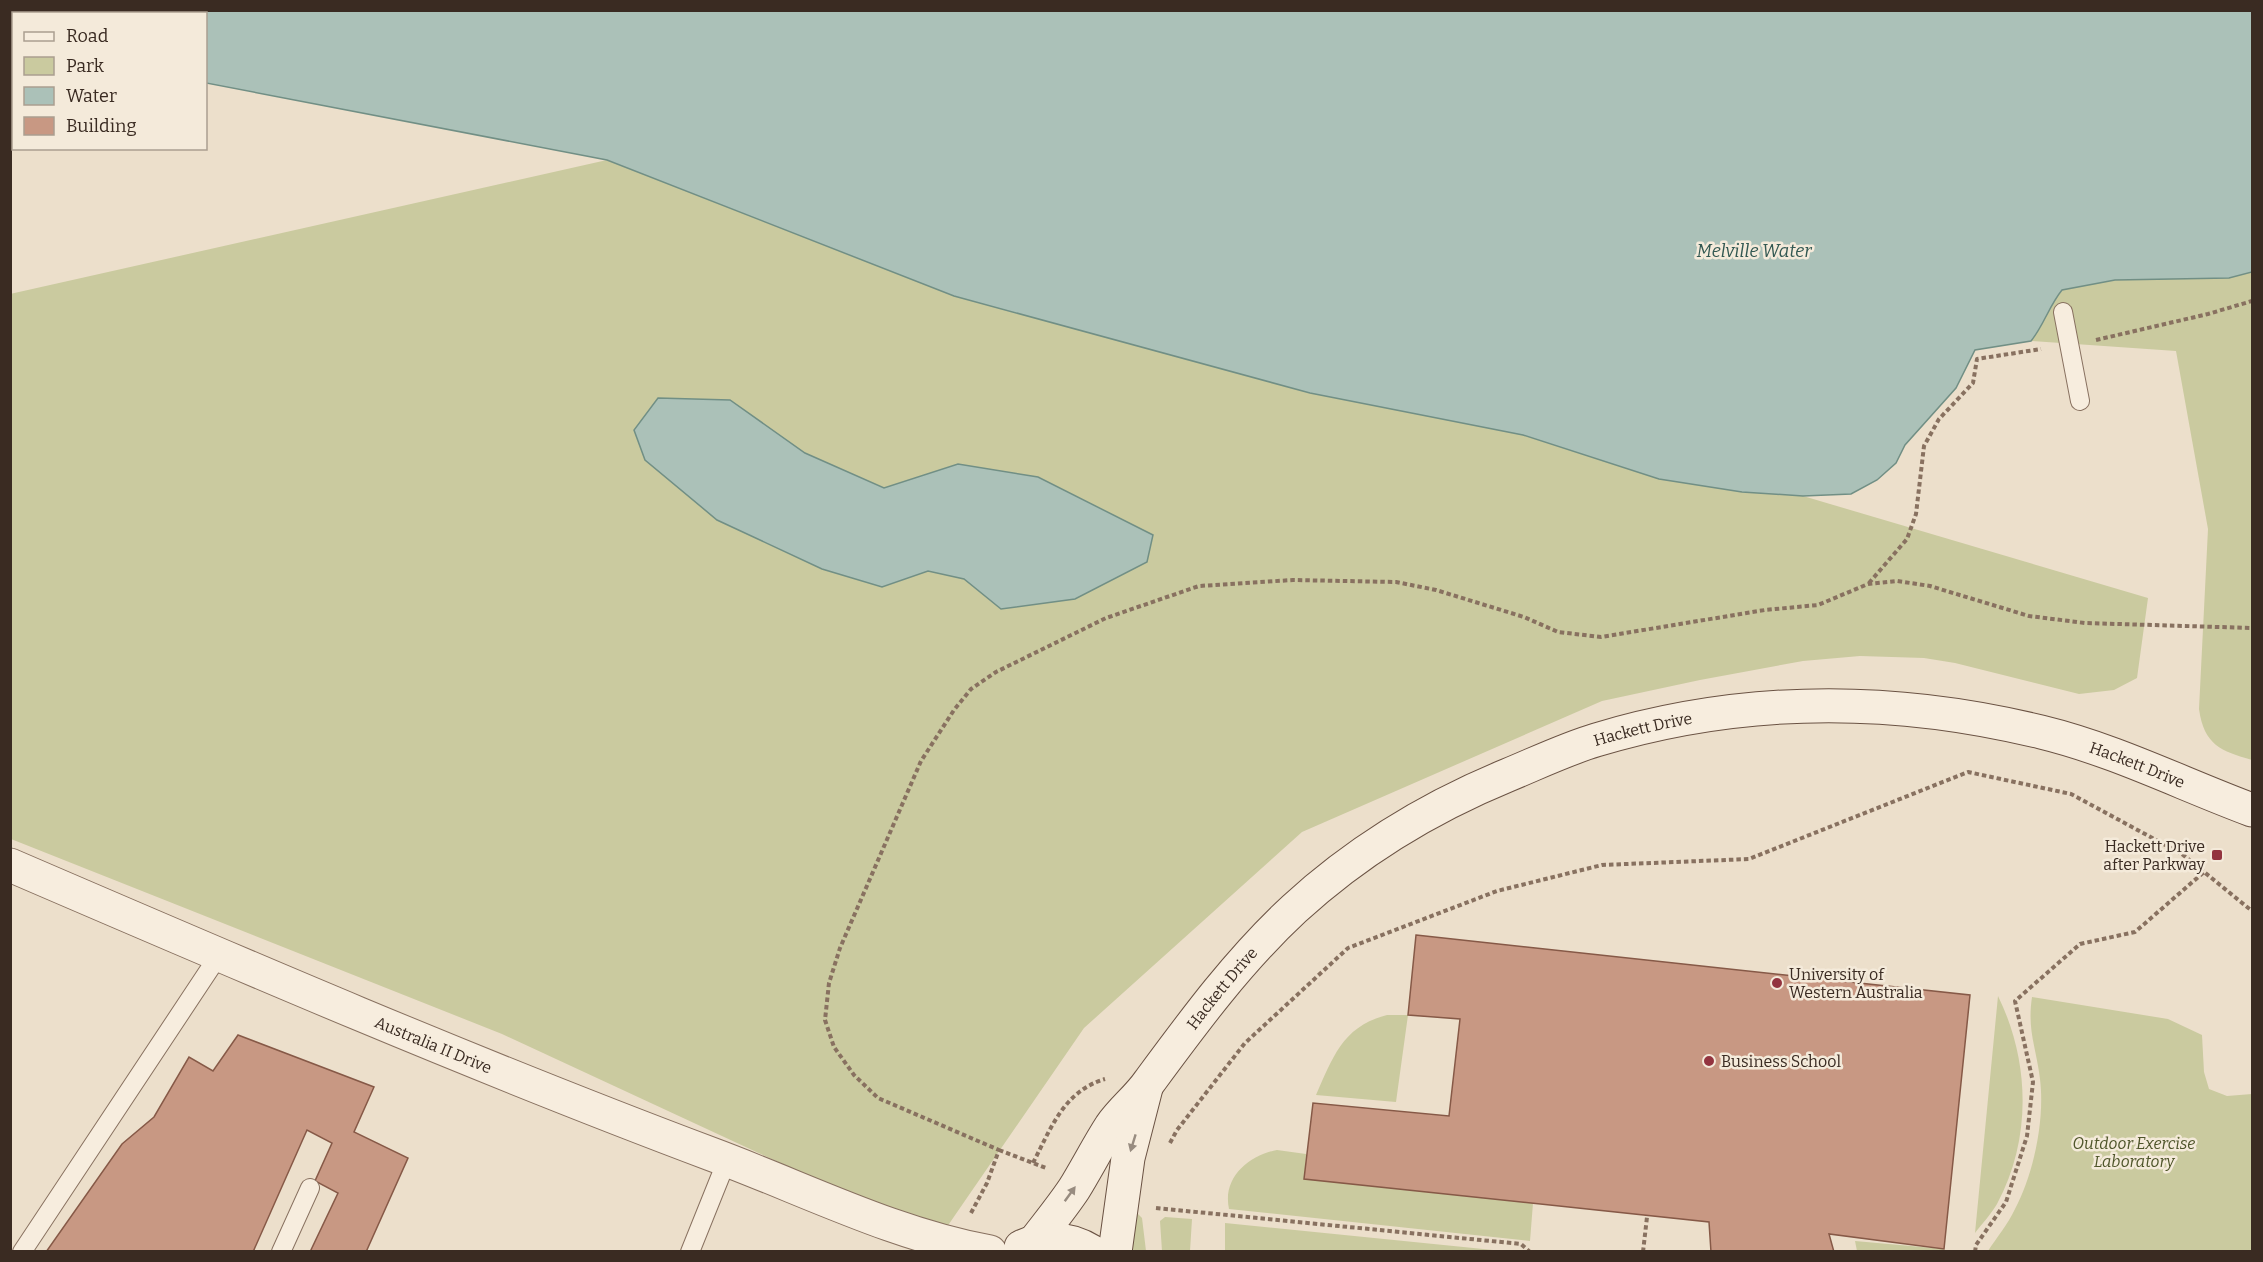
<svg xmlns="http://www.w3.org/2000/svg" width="2263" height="1262" font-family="Bitter,serif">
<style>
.green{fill:#caca9f}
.water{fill:#abc1b8;stroke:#718f85;stroke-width:1.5}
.building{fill:#c89883;stroke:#865947;stroke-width:1.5}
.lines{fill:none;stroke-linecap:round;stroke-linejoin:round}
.lane-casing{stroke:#887160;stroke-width:20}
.street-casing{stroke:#887160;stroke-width:35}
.secondary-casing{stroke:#6a5243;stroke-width:35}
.path{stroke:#887160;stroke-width:4;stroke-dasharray:4.5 3;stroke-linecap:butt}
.lane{stroke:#f7edde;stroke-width:18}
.street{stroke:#f7edde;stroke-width:33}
.secondary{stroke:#f7edde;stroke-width:33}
.oneway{fill:#988c80}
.poi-dot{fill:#93343f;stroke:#f4eada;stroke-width:2}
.labels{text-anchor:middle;stroke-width:5;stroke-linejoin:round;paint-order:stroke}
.street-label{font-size:16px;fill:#3a2b22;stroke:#f4eada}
.poi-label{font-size:16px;fill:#3a2b22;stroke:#f4eada;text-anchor:start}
.park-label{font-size:16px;font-style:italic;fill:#4f552a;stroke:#f4eada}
.water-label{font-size:18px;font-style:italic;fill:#325852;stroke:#f4eada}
</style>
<rect width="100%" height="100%" fill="#ecdfcb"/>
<!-- green -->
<path class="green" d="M607 160 1803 496 2148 598 2137 678 2114 690 2079 694 1955 663 1924 658 1860 656 1803 661 1700 680 1602 701 1302 832 1084 1028 940 1237 502 1034 11 839 10 294Z
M2252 272V760C2221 751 2204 745 2199 709L2208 529 2176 351 2031 341C2044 325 2049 307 2062 290L2115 280 2229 278Z
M1998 996C2030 1061 2032 1139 1997 1204 1991 1214 1982 1224 1975 1233Z
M2032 997 2168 1019 2202 1035 2204 1072 2209 1089 2227 1096 2252 1094V1251H1988C1997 1237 2008 1224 2015 1209 2034 1173 2045 1119 2040 1079 2036 1046 2027 1031 2032 997Z
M1387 1015H1408L1396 1102 1316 1095C1333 1057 1343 1026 1387 1015Z
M1277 1150 1306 1154 1305 1179 1533 1203 1530 1241 1229 1209C1222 1177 1250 1155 1277 1150Z
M1134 1210 1142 1218 1146 1251 1131 1252Z
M1165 1217 1192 1219 1190 1251H1162L1160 1221Z
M1225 1223 1503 1251H1225Z
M1855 1241 1944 1249 1943 1251H1857Z"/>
<!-- water -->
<path class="water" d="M10 11H2252V272L2229 278 2115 280 2062 290C2049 306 2044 325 2031 341L1975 350 1956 388 1905 445 1896 463 1877 480 1851 494 1803 496 1742 492 1659 479 1523 435 1310 393 954 296 607 160 206 83V14H14L13 46H11Z
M658 398 730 400 805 453 884 488 958 464 1038 477 1153 535 1147 562 1075 599 1001 609 964 579 928 571 882 587 822 569 717 520 645 460 634 430Z"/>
<!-- building -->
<path class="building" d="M1416 935 1970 995 1944 1249 1829 1234 1834 1252H1711L1709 1222 1304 1179 1313 1103 1449 1116 1460 1019 1408 1015Z
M238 1035 374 1087 354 1132 408 1158 366 1252H310L338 1193 315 1181 332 1143 307 1130 253 1252H46L122 1144 154 1117 189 1057 213 1071Z"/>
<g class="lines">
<defs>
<path id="lane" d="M2063 312 2080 401
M22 1252 219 955
M281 1252 310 1188
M690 1252 727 1160"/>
<g id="street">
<path id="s1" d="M10 865C242 965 474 1065 711 1154 803 1188 892 1234 990 1252"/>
</g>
<g id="secondary">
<path id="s2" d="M1035 1241C1048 1224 1062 1207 1074 1189 1087 1168 1098 1146 1111 1126 1122 1110 1138 1098 1149 1082 1194 1021 1238 961 1294 909 1356 852 1430 807 1508 775 1537 763 1566 749 1596 740 1742 696 1893 696 2041 732 2115 750 2182 784 2252 810"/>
<path d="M1021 1247C1046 1236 1070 1238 1093 1252"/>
<path d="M1115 1252 1128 1158 1146 1088"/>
</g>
</defs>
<!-- lane casing -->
<use href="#lane" class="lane-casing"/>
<!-- street casing -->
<use href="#street" class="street-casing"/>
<!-- secondary casing -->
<use href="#secondary" class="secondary-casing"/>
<!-- path -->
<path class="path" d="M2096 340 2208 314 2252 301
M1869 583 1907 539 1916 514 1924 446 1939 419 1973 383 1977 359 2041 349
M1170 1143 1177 1130 1245 1043 1348 948 1497 891 1602 865 1749 859 1968 772 2071 794 2182 854 2252 911
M999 1150 1046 1168
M1033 1163C1051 1128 1064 1091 1105 1079
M1156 1208 1521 1244 1530 1252
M971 1213 987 1183 999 1150 878 1098 854 1075 834 1047 825 1020 829 983 840 948 921 761 954 710 971 689 996 672 1106 618 1199 586 1293 580 1396 582 1436 590 1524 617 1558 632 1601 637 1765 610 1818 605 1868 584 1897 581 1930 586 2029 616 2085 623 2252 628
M1643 1252 1647 1217
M1975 1252 1976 1245 2006 1202 2027 1136 2033 1082 2015 1001 2080 944 2135 932 2204 872"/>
<!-- lane -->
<use href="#lane" class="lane"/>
<!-- street -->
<use href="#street" class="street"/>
<!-- secondary -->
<use href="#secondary" class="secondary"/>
</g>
<!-- one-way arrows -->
<defs><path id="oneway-solid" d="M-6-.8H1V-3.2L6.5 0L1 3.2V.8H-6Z" transform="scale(1.5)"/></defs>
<g class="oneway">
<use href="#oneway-solid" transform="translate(1133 1143) rotate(107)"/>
<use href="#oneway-solid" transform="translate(1070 1194) rotate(-54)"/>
</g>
<!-- markers -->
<g class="poi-dot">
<rect x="2211" y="849" width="12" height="12" rx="3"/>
<circle cx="1777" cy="983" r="6"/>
<circle cx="1709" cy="1061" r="6"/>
</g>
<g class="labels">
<!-- street labels -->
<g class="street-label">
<text dy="6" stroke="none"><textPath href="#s2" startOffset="819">Hackett Drive</textPath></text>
<text dy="6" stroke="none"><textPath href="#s2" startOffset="1323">Hackett Drive</textPath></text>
<text dy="6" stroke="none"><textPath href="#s2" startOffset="315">Hackett Drive</textPath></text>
<text dy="6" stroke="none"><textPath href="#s1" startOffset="460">Australia II Drive</textPath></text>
</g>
<!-- poi labels -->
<g class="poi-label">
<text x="2205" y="852" text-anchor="end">Hackett Drive<tspan x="2205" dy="18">after Parkway</tspan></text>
<text x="1789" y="980">University of<tspan x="1789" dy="18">Western Australia</tspan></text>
<text x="1721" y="1067">Business School</text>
</g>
<!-- park labels -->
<g class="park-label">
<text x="2134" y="1149">Outdoor Exercise<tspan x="2134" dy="18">Laboratory</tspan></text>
</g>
<!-- water labels -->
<g class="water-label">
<text x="1754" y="257">Melville Water</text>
</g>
</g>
<!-- border -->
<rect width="2263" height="1262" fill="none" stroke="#3a2b22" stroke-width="24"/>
<!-- legend -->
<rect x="12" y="12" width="195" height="138" fill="#f4eada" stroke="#aa9e90" stroke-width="1.5"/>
<rect x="24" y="32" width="30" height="9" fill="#f7edde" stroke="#aa9e90" stroke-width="1.5"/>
<text x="66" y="42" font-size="18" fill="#3a2b22">Road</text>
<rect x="24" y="57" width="30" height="18" fill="#caca9f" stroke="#aa9e90" stroke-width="1.5"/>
<text x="66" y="72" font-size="18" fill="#3a2b22">Park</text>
<rect x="24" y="87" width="30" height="18" fill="#abc1b8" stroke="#aa9e90" stroke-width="1.5"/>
<text x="66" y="102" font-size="18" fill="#3a2b22">Water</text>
<rect x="24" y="117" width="30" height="18" fill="#c89883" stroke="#aa9e90" stroke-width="1.5"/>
<text x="66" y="132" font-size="18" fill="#3a2b22">Building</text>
</svg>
